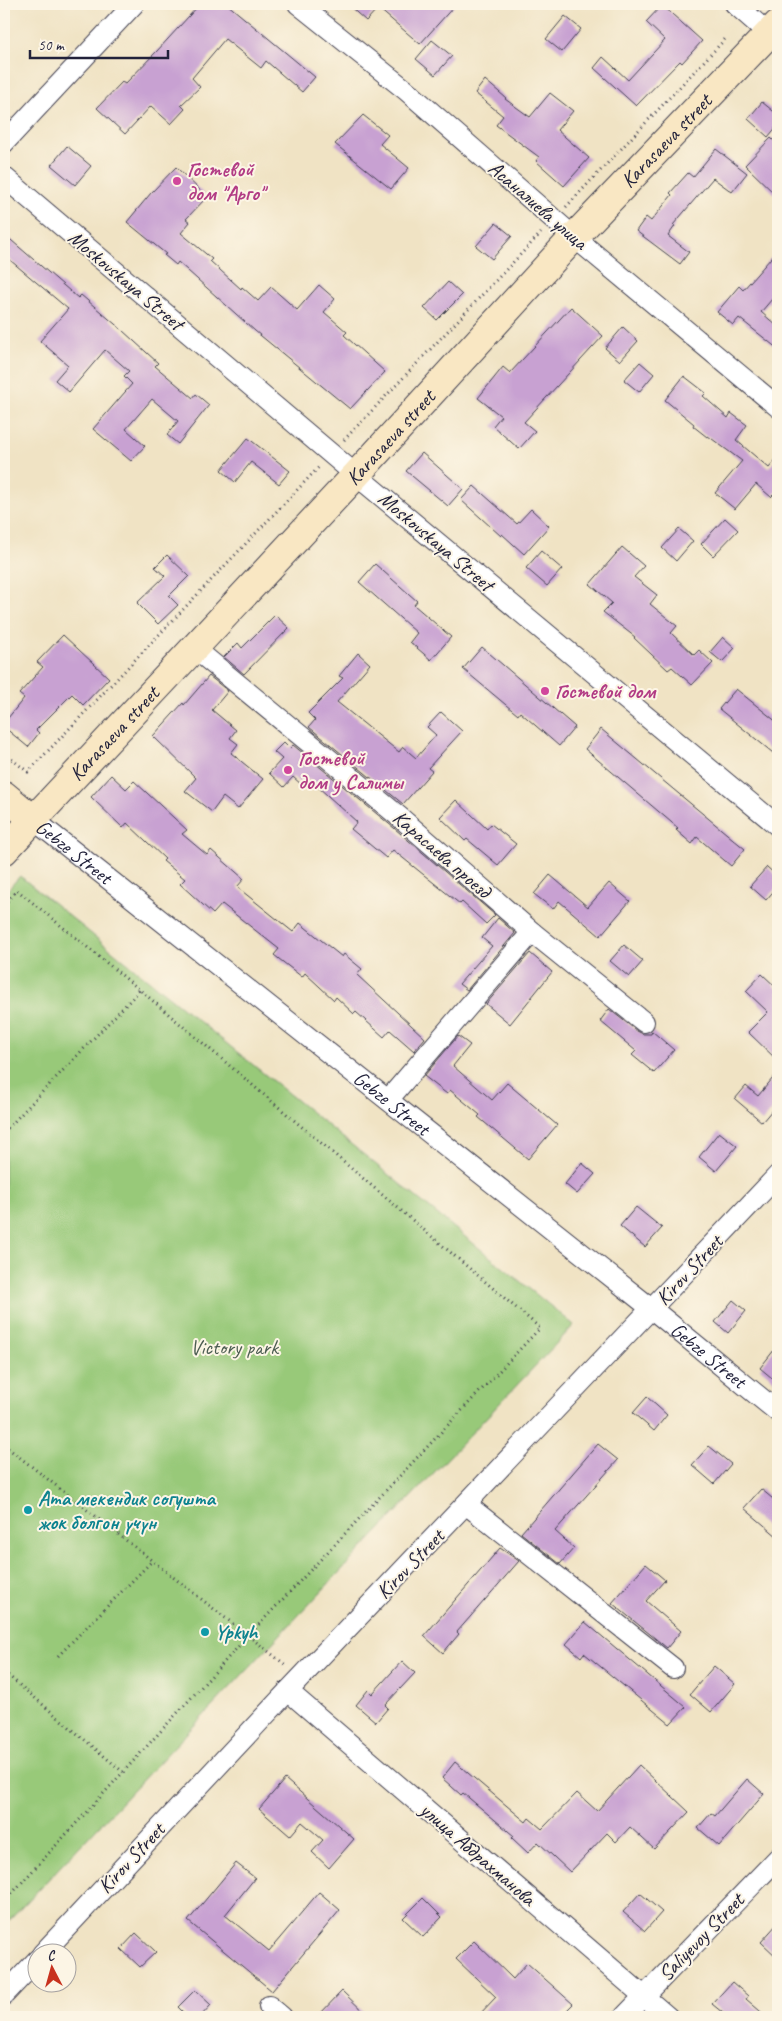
<svg xmlns="http://www.w3.org/2000/svg" width="782" height="2021" font-family="Caveat,sans-serif">
<style>
.green{fill:#98c979;stroke:#5d765a}
.building{fill:#c8a1d2}
.lines{fill:none;stroke-linecap:round;stroke-linejoin:round}
.street-casing{stroke:#413f50;stroke-width:22}
.secondary-casing{stroke:#413f50;stroke-width:30}
.path{stroke:#413f50;stroke-width:3;stroke-dasharray:1 4;stroke-linecap:butt}
.street{stroke:#fff;stroke-width:20}
.secondary{stroke:#f9e7c3;stroke-width:28}
.hotel-dot{fill:#d1479c;stroke:#fcf5e5;stroke-width:2}
.culture-dot{fill:#0f9aa8;stroke:#fcf5e5;stroke-width:2}
.labels{text-anchor:middle;stroke-width:4;stroke-linejoin:round;paint-order:stroke}
.street-label{font-size:21px;fill:#22223b;stroke:#fcf5e5}
.hotel-label{font-size:21px;font-weight:bold;fill:#b23c85;stroke:#fcf5e5;text-anchor:start}
.park-label{font-size:21px;fill:#4b5c51;stroke:#fcf5e5}
.culture-label{font-size:21px;font-weight:bold;fill:#0d838f;stroke:#fcf5e5;text-anchor:start}
</style>
<rect width="100%" height="100%" fill="#fcf5e5"/>
<filter id="ink" filterUnits="userSpaceOnUse"><feTurbulence type="fractalNoise" baseFrequency=".02" numOctaves="2"/><feDisplacementMap in="SourceGraphic" scale="10" xChannelSelector="R" yChannelSelector="G"/><feConvolveMatrix kernelMatrix="1 2 1 2 8 2 1 2 1" color-interpolation-filters="sRGB"/></filter>
<filter id="wash" filterUnits="userSpaceOnUse"><feTurbulence type="fractalNoise" baseFrequency=".0096" numOctaves="4" result="noise"/><feDisplacementMap in="SourceGraphic" scale="20" xChannelSelector="R" yChannelSelector="G"/><feGaussianBlur stdDeviation="1.12" result="paint"/><feColorMatrix in="noise" values="0 0 0 0 0 0 0 0 0 0 0 0 0 0 0 0 0 1.4 0 .05"/><feComposite in="paint" operator="in"/></filter>
<g filter="url(#wash)">
<rect width="100%" height="100%" fill="#f0e3c4"/>
<!-- green -->
<path class="green" d="M20 876 574 1325 4 1926V894Z"/>
<g id="blocks">
<!-- building -->
<path class="building" d="M200 4H227L315 77 302 92 266 61 261 68 225 39 192 78 200 87 181 105 185 109 171 124 151 106 125 134 97 108 122 82 125 84 157 51Z
M347 4H456L420 44 378 8 366 21Z
M662 5 702 41 682 63 680 61 636 106 594 68 603 57 628 80 665 40 646 22Z
M565 16 581 29 562 52 546 39Z
M432 40 452 56 435 75 416 59Z
M485 80 506 98 505 99 530 117 550 93 573 111 557 130 589 158 564 186 536 161 539 157 496 125 503 116 475 93Z
M762 102 778 115V125L768 137 748 119Z
M363 115 388 135 380 144 409 168 391 189 335 144Z
M771 138 778 145V197L745 165Z
M67 146 91 166 75 185 51 165Z
M716 149 747 173 732 192 713 178 673 225 675 226 668 236 689 252 680 264 636 231 646 217 651 221 672 195 670 193 688 173 693 177Z
M176 167 207 197 186 219 190 222 181 233 212 259 210 261 241 289 242 287 258 301 271 287 297 310 319 285 335 299 324 312 347 332 344 335 385 372 350 409 255 331 178 262 176 265 164 255 166 254 127 222 151 193Z
M496 223 512 236 492 259 476 246Z
M4 234 78 298 81 295 122 330 158 363 155 366 193 398 196 394 209 405 178 444 167 435 178 421 152 399 126 429 145 446 131 461 93 429 132 384 124 376 129 371 105 350 69 392 55 380 68 365 40 341 68 309 4 255Z
M778 250V292L761 312 778 327V349L739 318 733 325 717 312 739 286 743 290Z
M448 282 462 295 437 320 424 308Z
M571 307 603 336 524 422 535 431 519 449 493 426 501 416 478 398 503 367 510 373Z
M623 327 638 341 620 361 605 348Z
M640 362 654 374 639 392 624 380Z
M684 376 706 393 703 396 728 418 731 413 747 425 736 440 769 468 778 457V490L771 497 756 484 735 509 715 493 742 461 708 436 707 437 693 426 694 424 665 400Z
M248 438 290 471 279 484 251 462 235 482 221 470Z
M422 453 463 489 448 506 406 471Z
M474 486 517 524 531 509 549 526 524 554 502 534 501 536 461 500Z
M725 518 738 530 713 556 701 544Z
M679 529 693 541 676 561 662 548Z
M622 547 644 566 634 577 657 595 650 604 677 626 671 633 694 655 699 650 713 663 692 685 672 667 668 670 634 638 635 637 603 612 612 603 590 584Z
M541 551 562 569 547 586 526 568Z
M167 555 189 576 169 596 178 605 158 624 137 603 165 576 155 567Z
M375 564 417 601 414 605 451 637 431 660 410 642 417 633 359 582Z
M275 615 289 628 244 674 224 657 238 643 242 648Z
M63 635 109 678 83 705 72 694 36 730 39 733 28 747 4 727V723L24 698 19 694 43 667 37 662Z
M723 637 735 648 722 662 710 652Z
M482 647 575 727 559 746 520 712 518 715 463 669Z
M358 653 370 664 337 702 399 752 403 747 416 758 436 735 427 727 441 712 462 731 428 768 432 771 403 804 309 727 315 720 308 713 343 678 339 676Z
M209 676 228 691 212 710 236 730 230 738 238 744 231 753 263 779 238 809 223 797 212 812 185 791 196 778 153 736 183 703 184 705Z
M736 689 778 723V757L719 709Z
M601 729 745 849 731 866 697 837 692 844 676 830 678 828 585 749Z
M284 742 290 748 293 745 394 828 495 915 486 924 462 902 460 904 393 850 386 858 351 829 357 822 308 778 302 785 293 777 284 787 269 773 282 759 274 752Z
M111 775 126 789 134 781 187 830 182 834 207 855 211 850 244 879 237 887 293 932 300 923 342 957 344 954 362 969 357 975 425 1038 414 1051 390 1030 384 1037 356 1012 354 1014 336 997 334 1000 305 973 302 977 274 955 279 949 222 904 213 914 180 884 185 879 163 861 165 859 127 823 123 828 91 797Z
M456 800 487 829 491 824 516 844 498 865 467 839 465 841 440 817Z
M767 867 778 877V886L766 900 750 886Z
M550 875 588 907 609 883 630 901 600 936 559 901 553 909 534 894Z
M498 918 515 933 467 990 459 984 492 946 482 938Z
M624 945 643 961 629 977 610 961Z
M530 953 552 972 510 1024 486 1004Z
M762 974 778 989V1061L748 1032 768 1012 746 991Z
M609 1009 637 1031 643 1034H651L652 1031 674 1050 654 1073 632 1055 636 1051 600 1021Z
M458 1036 470 1045 453 1066 492 1100 507 1083 557 1125 528 1159 478 1117 480 1115 450 1090 447 1094 424 1076Z
M778 1072V1103L762 1122 735 1099 746 1086 758 1096Z
M719 1132 737 1146 716 1171 699 1157Z
M582 1163 595 1174 577 1194 565 1184Z
M636 1207 662 1228 645 1247 620 1226Z
M733 1300 746 1311 728 1333 715 1322Z
M778 1345V1383L760 1368Z
M647 1397 667 1415 654 1431 633 1413Z
M598 1444 618 1460 555 1531 574 1548 560 1564 521 1533Z
M709 1446 731 1464 714 1484 692 1465Z
M761 1489 778 1503V1537L744 1508Z
M500 1548 519 1561 457 1632 459 1634 443 1653 424 1636Z
M646 1564 665 1580 646 1601 681 1631 667 1648 612 1603Z
M585 1622 686 1707 670 1724 584 1653 581 1657 566 1644Z
M402 1661 415 1673 385 1705 388 1708 376 1722 356 1705 368 1690 372 1694Z
M714 1666 735 1684 711 1712 690 1694Z
M455 1762 526 1822 529 1818 542 1829 577 1793 597 1811 639 1765 689 1812 654 1849 630 1827 616 1842 607 1833 570 1872 538 1842 528 1853 512 1838 514 1836 463 1793 461 1795 442 1778Z
M285 1779 354 1839 329 1868 312 1852 323 1840 302 1822 290 1836 259 1809Z
M747 1779 764 1794 719 1846 698 1828 711 1813 715 1816Z
M236 1863 255 1878 225 1915 269 1951 319 1892 340 1910 272 1991 188 1921Z
M640 1893 662 1912 645 1931 623 1912Z
M423 1898 442 1917 423 1937 403 1918Z
M778 1923V1958L761 1942Z
M136 1933 156 1952 140 1967 121 1949Z
M474 1941 513 1979 527 1963 573 2004 560 2017H477L496 1997 456 1959Z
M732 1982 748 1996 746 1999 767 2017H728L712 2004Z
M195 1990 211 2005 200 2017H188L178 2007Z
M342 1991 369 2017H317Z"/>
</g>
</g>
<g filter="url(#ink)">
<use href="#blocks" fill-opacity="0" stroke="#413f50" stroke-width="1"/>
<g class="lines">
<defs>
<g id="street">
<path d="M298 4 407 91 574 237 778 407"/>
<path d="M735 4 769 34"/>
<path d="M4 143 134 4"/>
<path d="M4 177 356 475 778 826"/>
<path d="M194 648 402 819 532 932 644 1022"/>
<path id="s1" d="M34 820 652 1309 778 1412"/>
<path d="M388 1100 532 932"/>
<path d="M467 1505 673 1668"/>
<path d="M288 1691 668 2017"/>
<path d="M42 1954 288 1691 778 1175"/>
<path d="M4 1995 38 1959"/>
<path d="M269 2006 282 2017"/>
<path d="M624 2017 778 1858"/>
</g>
<g id="secondary">
<path d="M4 795 34 820"/>
<path id="s2" d="M4 851 356 475 574 237 778 24"/>
</g>
</defs>
<!-- street casing -->
<use href="#street" class="street-casing"/>
<!-- secondary casing -->
<use href="#secondary" class="secondary-casing"/>
<!-- path -->
<path class="path" d="M566 207 727 37
M344 440 541 233
M4 753 28 772 319 467
M4 905 17 890 140 990 540 1328 248 1636 4 1902
M4 1132 140 990
M4 1445 287 1666
M58 1656 152 1561
M4 1672 123 1772"/>
<!-- street -->
<use href="#street" class="street"/>
<!-- secondary -->
<use href="#secondary" class="secondary"/>
</g>
</g>
<!-- markers -->
<g class="hotel-dot">
<circle cx="177" cy="181" r="5"/>
<circle cx="545" cy="691" r="5"/>
<circle cx="288" cy="770" r="5"/>
</g>
<g class="culture-dot">
<circle cx="28" cy="1510" r="5"/>
<circle cx="205" cy="1632" r="5"/>
</g>
<g class="labels">
<!-- street labels -->
<g class="street-label">
<text dy="7" stroke="none"><textPath href="#s2" startOffset="971">Karasaeva street</textPath></text>
<text transform="translate(538 205) rotate(41)" y="7">Асаналиева улица</text>
<text transform="translate(126 280) rotate(40)" y="7">Moskovskaya Street</text>
<text dy="7" stroke="none"><textPath href="#s2" startOffset="566">Karasaeva street</textPath></text>
<text transform="translate(436 541) rotate(40)" y="7">Moskovskaya Street</text>
<text dy="7" stroke="none"><textPath href="#s2" startOffset="161">Karasaeva street</textPath></text>
<text dy="7" stroke="none"><textPath href="#s1" startOffset="51">Gebze Street</textPath></text>
<text transform="translate(442 854) rotate(41)" y="7">Карасаева проезд</text>
<text dy="7" stroke="none"><textPath href="#s1" startOffset="456">Gebze Street</textPath></text>
<text transform="translate(689 1270) rotate(-47)" y="7">Kirov Street</text>
<text dy="7" stroke="none"><textPath href="#s1" startOffset="861">Gebze Street</textPath></text>
<text transform="translate(410 1564) rotate(-46)" y="7">Kirov Street</text>
<text transform="translate(478 1854) rotate(41)" y="7">улица Абдрахманова</text>
<text transform="translate(131 1858) rotate(-47)" y="7">Kirov Street</text>
<text transform="translate(701 1937) rotate(-46)" y="7">Saliyevoy Street</text>
</g>
<!-- hotel labels -->
<g class="hotel-label">
<text x="187" y="176">Гостевой<tspan x="187" dy="24">дом "Арго"</tspan></text>
<text x="555" y="698">Гостевой дом</text>
<text x="298" y="765">Гостевой<tspan x="298" dy="24">дом у Салимы</tspan></text>
</g>
<!-- park labels -->
<g class="park-label">
<text x="234" y="1354">Victory park</text>
</g>
<!-- culture labels -->
<g class="culture-label">
<text x="38" y="1505">Ата мекендик согушта<tspan x="38" dy="24">жок болгон үчүн</tspan></text>
<text x="215" y="1639">Ypkyh</text>
</g>
</g>
<!-- margin -->
<rect width="782" height="2021" fill="none" stroke="#fcf5e5" stroke-width="20"/>
<!-- north arrow -->
<g transform="translate(52 1968) rotate(354)"><circle r="24" fill="#fcf5e5" stroke="#a5a1a1"/>
<path d="M0-4L9 19L0 12L-9 19Z" fill="#c8321e"/>
<text y="-8" font-size="14" font-weight="bold" text-anchor="middle" fill="#22223b">С</text>
</g>
<!-- scale -->
<path d="M30 50v8h138v-8" fill="none" stroke="#22223b" stroke-width="2.5"/>
<text x="38" y="50" font-size="15" fill="#22223b" stroke="#fcf5e5" stroke-width="4" paint-order="stroke">50 m</text>
</svg>
